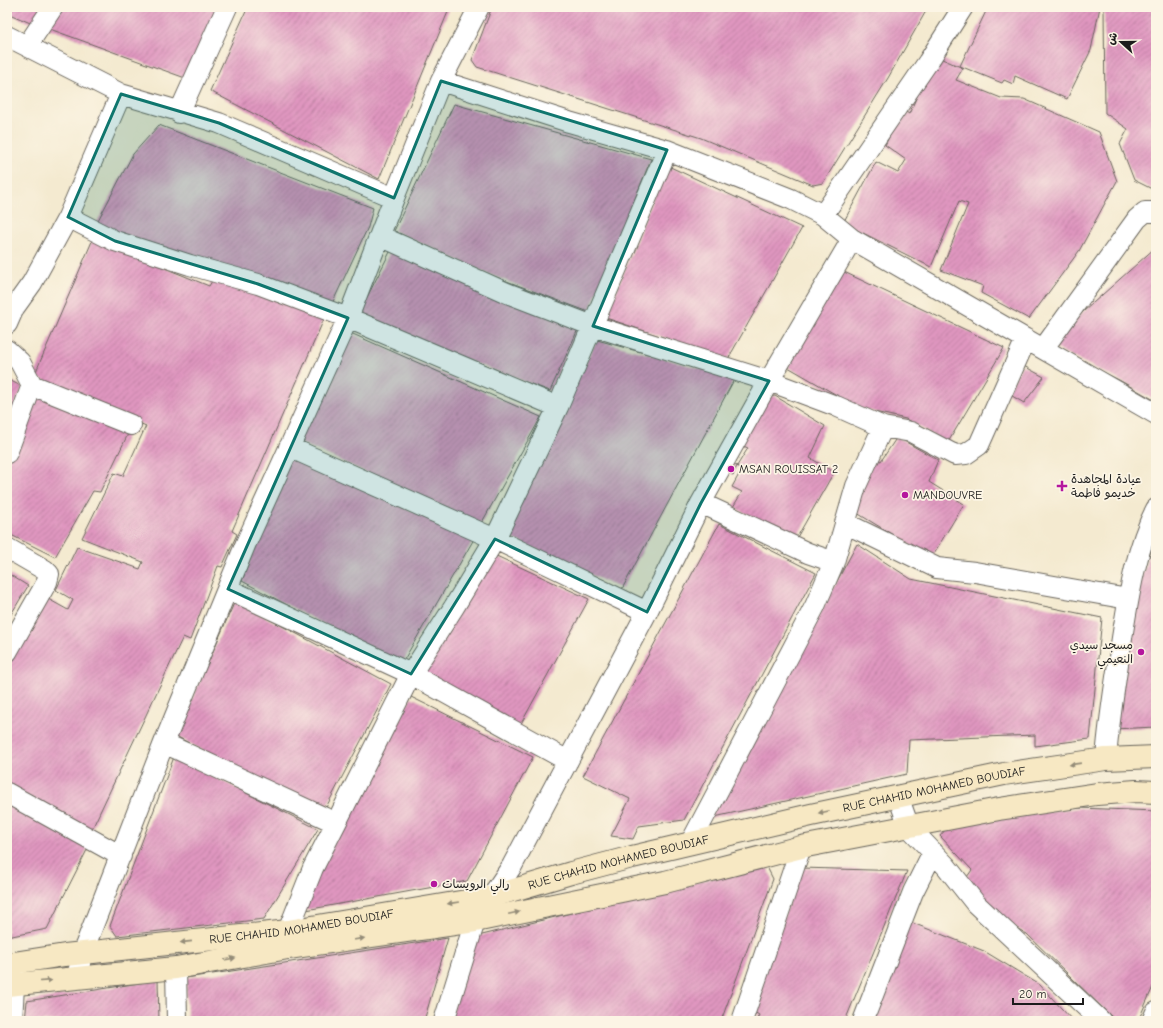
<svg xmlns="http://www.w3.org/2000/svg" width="1163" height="1028" font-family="'Comic Neue','Playpen Sans Arabic',sans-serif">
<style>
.building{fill:url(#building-hatch)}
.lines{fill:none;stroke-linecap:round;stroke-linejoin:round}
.minor-casing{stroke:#68645b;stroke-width:22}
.secondary-casing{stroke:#68645b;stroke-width:24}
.minor{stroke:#fff;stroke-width:20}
.secondary{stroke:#f7e8c3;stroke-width:22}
.oneway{fill:#948c78}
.marked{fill:#0f766e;fill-opacity:0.2;stroke:#0f766e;stroke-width:3;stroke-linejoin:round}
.poi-dot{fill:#b5179e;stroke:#fcf5e5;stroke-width:1.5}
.labels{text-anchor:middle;stroke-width:3.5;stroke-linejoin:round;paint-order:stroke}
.poi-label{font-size:12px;fill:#1c1c1c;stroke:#fcf5e5;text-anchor:start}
.street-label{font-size:12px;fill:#1c1c1c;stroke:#fcf5e5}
</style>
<defs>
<pattern id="building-hatch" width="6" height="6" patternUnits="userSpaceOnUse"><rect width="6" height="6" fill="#e096c0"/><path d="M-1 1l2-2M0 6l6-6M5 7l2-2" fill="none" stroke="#b57a9b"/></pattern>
</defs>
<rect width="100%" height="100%" fill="#fcf5e5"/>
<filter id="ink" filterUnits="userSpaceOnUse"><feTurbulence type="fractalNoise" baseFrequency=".025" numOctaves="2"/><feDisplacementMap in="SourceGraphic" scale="8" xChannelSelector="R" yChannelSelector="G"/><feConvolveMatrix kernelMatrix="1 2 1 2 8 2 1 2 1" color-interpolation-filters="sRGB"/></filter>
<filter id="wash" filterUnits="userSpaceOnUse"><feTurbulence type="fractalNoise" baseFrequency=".012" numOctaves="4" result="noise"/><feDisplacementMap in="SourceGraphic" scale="16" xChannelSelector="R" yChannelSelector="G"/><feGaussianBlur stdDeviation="0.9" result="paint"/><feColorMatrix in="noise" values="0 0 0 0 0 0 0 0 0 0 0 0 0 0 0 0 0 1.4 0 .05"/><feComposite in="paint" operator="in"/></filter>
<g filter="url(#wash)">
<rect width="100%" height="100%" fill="#f4ead0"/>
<g id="blocks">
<!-- building -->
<path class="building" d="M7 7H46L35 25 7 13Z
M59 7H219L188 79 47 28Z
M248 7H450L379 179 210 91Z
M492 7H918L926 11 888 78 823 183 813 185 701 138 477 67 472 60Z
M988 7H1100L1091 50 1067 99 1015 76 1013 84 1004 80 1002 83 960 66Z
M1104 7H1156V191L1134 180 1120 144 1128 129 1105 113Z
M935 56 963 68 956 80 1001 98 1024 99 1099 132 1117 181 1079 251 1029 319 981 293 983 286 941 270 968 204 959 201 931 267 843 223 876 162 898 173 906 160 885 145 903 110 909 114Z
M454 104 651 159 589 312 488 274 394 231Z
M159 125 373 208 368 227 330 308 95 226 133 154Z
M666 165 802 228 728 359 606 318Z
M93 239 209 286 215 276 324 319 232 531 237 534 222 567 218 566 190 640 183 637 91 831 7 787V662L41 595 68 610 73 600 56 590 77 547 140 569 143 562 82 538 114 473 123 476 146 426 34 376Z
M1156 247V401L1119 380 1055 348 1057 335Z
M392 248 579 327 550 391 356 319Z
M842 271 1004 348 947 444 906 419 861 409 788 367Z
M346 331 541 417 481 524 294 440Z
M597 340 735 378 622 589 500 533Z
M1022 365 1044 377 1024 403 1007 393Z
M7 379 23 387 7 423Z
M34 394 128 434 100 492 93 491 55 557 7 533V464Z
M775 396 825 426 810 458 834 472 796 539 733 507 742 492 732 487 742 469 737 466 748 448 741 445 761 398Z
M897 437 938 460 929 482 964 504 931 558 852 510 874 459 881 461Z
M290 455 474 539 401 665 242 581Z
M730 462 737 466 733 475 726 471Z
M719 524 816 573 684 820 639 826 633 839 611 836 630 799 583 776Z
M1156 538V727L1113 729 1141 578Z
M857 544 911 579 1102 618 1090 739 1035 746V735L909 740 907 774 710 818Z
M490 553 589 599 517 731 422 674Z
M7 573 28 586 7 621Z
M235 601 391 684 322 815 176 736Z
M411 697 533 757 467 881 306 910 301 904Z
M174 757 318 829 264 919 117 936 110 926Z
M7 804 89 846 47 929 7 937Z
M1079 808 1156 811V980L1138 1021H1116L1027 934 997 917 964 881 972 870 940 836 953 821Z
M766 865 773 879 721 1021H450L474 937Z
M801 868 907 871 845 1021H756L759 1015 751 1010Z
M905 920 984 951 1040 985 1073 1021H866Z
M448 938 424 1021H187L186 978Z
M158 980 159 1021H25L27 1001Z"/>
</g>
</g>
<g filter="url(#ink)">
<use href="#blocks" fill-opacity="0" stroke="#68645b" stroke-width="1"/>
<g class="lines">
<defs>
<path id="minor" d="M7 36 121 94
M27 46 53 7
M441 81 479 7
M179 113 227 7
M823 215 928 62 963 7
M68 217 115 241 190 265 258 284 348 318 558 407
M380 236 507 293 593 326 769 381 836 406 883 427 911 432 955 455 966 454 979 445 1026 339
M852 239 1156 414
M7 324 14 308 32 283 68 217 121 94 219 123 394 198 441 81 569 122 667 150 791 199 823 215 852 239 769 381 701 503 647 612 512 866 475 921 444 1021
M1043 349 1137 219 1145 212H1156
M7 350 20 362 32 385 7 453
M32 385 131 425
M289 447 495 539 647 612
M701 503 808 553 834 562 856 486 883 427
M845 523 937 568 975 572 1128 599
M7 548 45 570 49 574 47 582 7 652
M228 589 411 674 568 761
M164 743 336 823
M1106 759C1109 718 1116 678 1122 638 1129 595 1136 548 1156 509
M7 793 121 856
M898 796 909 827 946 866 976 904 1101 1021
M690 844 815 606 834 562
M288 944V931L313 868 336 823 411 674 454 607 495 539 558 407 667 150
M176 968 177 1021
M77 978 82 954 164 743 246 543 348 318 394 198
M12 1021 15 969
M742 1021 801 847
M863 1021 913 892 933 852
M1152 1021 1156 1012"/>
<g id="secondary">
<path id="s1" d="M7 964 65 955 288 931 490 897 571 873 632 857 811 815 1004 774 1106 759 1156 757"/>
<path d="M7 985 176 968 288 948 475 921 665 882 801 847 999 809 1097 794 1136 791 1156 792"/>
</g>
</defs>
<!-- minor casing -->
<use href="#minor" class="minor-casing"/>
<!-- secondary casing -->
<use href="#secondary" class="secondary-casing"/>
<!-- minor -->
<use href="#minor" class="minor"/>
<!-- secondary -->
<use href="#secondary" class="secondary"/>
</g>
<!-- one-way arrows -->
<defs><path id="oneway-solid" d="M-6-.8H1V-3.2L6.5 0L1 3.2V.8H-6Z"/></defs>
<g class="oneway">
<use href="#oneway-solid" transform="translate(1075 764) rotate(172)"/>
<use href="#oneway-solid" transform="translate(824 812) rotate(168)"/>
<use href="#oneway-solid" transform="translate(453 903) rotate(171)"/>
<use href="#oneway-solid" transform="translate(514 913) rotate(-12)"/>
<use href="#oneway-solid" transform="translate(359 939) rotate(-9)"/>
<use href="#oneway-solid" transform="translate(186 942) rotate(174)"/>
<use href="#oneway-solid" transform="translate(230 959) rotate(-10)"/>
<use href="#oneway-solid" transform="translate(46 981) rotate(-5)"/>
</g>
</g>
<!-- marked area -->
<path class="marked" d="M441 81 667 150 593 326 769 381 701 503 647 612 495 539 411 674 228 589 348 318 258 284 115 241 68 217 121 94 219 123 394 198Z"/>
<!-- markers -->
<g class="poi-dot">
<circle cx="731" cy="469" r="4"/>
<path d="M1060 480h4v4h4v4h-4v4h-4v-4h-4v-4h4z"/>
<circle cx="905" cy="495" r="4"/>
<circle cx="1141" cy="652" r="4"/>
<circle cx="434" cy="884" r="4"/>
</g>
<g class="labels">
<!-- poi labels -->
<g class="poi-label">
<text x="739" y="473">MSAN ROUISSAT 2</text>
<text x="1071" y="483">عيادة المجاهدة<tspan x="1071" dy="14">خديمو فاطمة</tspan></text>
<text x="913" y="499">MANDOUVRE</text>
<text x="1133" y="649" text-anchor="end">مسجد سيدي<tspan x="1133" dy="14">النعيمي</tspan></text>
<text x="442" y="888">رالي الرويسات</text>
</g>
<!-- street labels -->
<g class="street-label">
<text dy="4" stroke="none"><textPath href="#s1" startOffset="945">RUE CHAHID MOHAMED BOUDIAF</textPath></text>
<text dy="4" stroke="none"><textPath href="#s1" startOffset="621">RUE CHAHID MOHAMED BOUDIAF</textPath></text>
<text dy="4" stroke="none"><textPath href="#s1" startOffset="297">RUE CHAHID MOHAMED BOUDIAF</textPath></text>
</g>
</g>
<!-- margin -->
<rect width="1163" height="1028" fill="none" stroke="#fcf5e5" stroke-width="24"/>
<!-- north arrow -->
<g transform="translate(1121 42) rotate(291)" stroke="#fcf5e5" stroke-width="3" paint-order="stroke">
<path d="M0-3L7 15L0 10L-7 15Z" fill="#1c1c1c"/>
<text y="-6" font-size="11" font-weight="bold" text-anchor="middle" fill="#1c1c1c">ش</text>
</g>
<!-- scale -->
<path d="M1013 998v6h70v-6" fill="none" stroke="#1c1c1c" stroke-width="2"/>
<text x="1019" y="998" font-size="12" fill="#1c1c1c" stroke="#fcf5e5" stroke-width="3" paint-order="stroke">20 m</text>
</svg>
